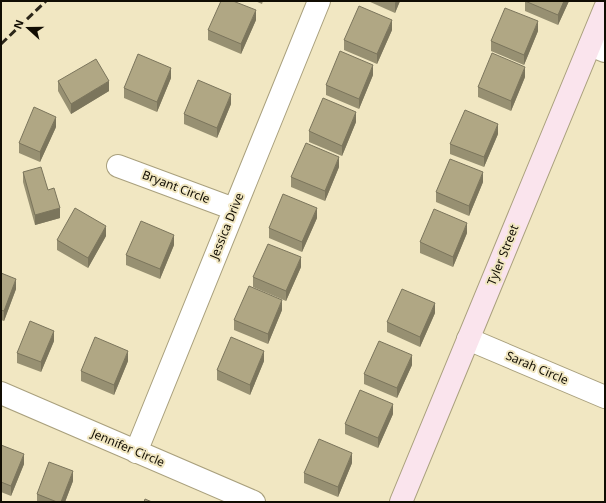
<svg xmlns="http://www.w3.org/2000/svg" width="606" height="503" font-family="'Noto Sans',sans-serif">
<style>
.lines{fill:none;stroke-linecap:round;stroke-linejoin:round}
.street-casing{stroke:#a9a07d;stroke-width:24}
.secondary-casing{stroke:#a9a07d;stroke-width:24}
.street{stroke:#fff;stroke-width:22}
.secondary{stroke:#fae4ed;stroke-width:22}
.rail{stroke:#2c271a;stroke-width:3;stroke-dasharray:8 4;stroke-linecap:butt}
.wall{fill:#979072}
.shaded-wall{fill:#7b755c}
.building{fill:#b0a784;stroke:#7b755c}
.labels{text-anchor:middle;stroke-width:4;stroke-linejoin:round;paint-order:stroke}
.street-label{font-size:12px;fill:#110d03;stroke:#f1e7c2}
</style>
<rect width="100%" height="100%" fill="#f1e7c2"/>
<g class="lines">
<defs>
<path id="street" d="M590 45 605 51
M118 166 234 209
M468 339 605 397
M1 393 254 502
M136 452 319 1"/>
<path id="secondary" d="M401 502 605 8"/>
</defs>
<!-- street casing -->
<use href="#street" class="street-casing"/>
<!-- secondary casing -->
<use href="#secondary" class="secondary-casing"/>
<!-- street -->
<use href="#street" class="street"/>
<!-- secondary -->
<use href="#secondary" class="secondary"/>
<!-- rail -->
<path class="rail" d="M1 44 46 1"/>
</g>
<!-- wall -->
<path class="wall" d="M255 1H263L262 4Z
M368 1H400L395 13Z
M525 1H569L558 25 525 11Z
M256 20 241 54 208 40V30Z
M392 30 377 64 344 50V40Z
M538 31 524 65 491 51V41Z
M373 75 359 109 326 95V85Z
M525 77 511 111 478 97V87Z
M171 78 157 112 124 98V88Z
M58 81 109 91 71 114 58 91Z
M231 104 217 138 184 124V114Z
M356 122 342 156 309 142V131Z
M56 127 40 162 19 153V143Z
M498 134 484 167 450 154V144Z
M339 167 325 201 291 187V177Z
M23 172 48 190 60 218 35 225 23 182Z
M483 182 469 216 436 202V192Z
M317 218 302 252 269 238V228Z
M467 233 453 267 420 253V242Z
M106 236 88 268 57 250V240Z
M174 245 160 279 126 265V255Z
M301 267 286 301 253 287V277Z
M1 273 16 289 4 321 1 320Z
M282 310 268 344 234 330V320Z
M435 313 420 347 387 332V322Z
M54 341 41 372 17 363V353Z
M128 361 114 395 81 381V371Z
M264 361 250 395 217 380V370Z
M412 365 397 398 364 384V374Z
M393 414 378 448 345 434V424Z
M1 445 24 464 11 496 1 492Z
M352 463 338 497 304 483V473Z
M73 481 65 502H37V494Z"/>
<!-- shaded-wall -->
<path class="shaded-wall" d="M396 1H400L395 13V3Z
M564 1H569L558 25V15Z
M256 10V20L241 54V44Z
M392 20V30L377 64V54Z
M538 21V31L524 65V55Z
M373 65V75L359 109V99Z
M525 67V77L511 111V101Z
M171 68V78L157 112V102Z
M109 81V91L71 114V104Z
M231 94V104L217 138V128Z
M356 112V122L342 156V146Z
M56 117V127L40 162V152Z
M498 124V134L484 167V157Z
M339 157V167L325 201V191Z
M483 172V182L469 216V206Z
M60 208V218L35 225V215Z
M317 208V218L302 252V242Z
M467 223V233L453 267V257Z
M106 226V236L88 268V258Z
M174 235V245L160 279V269Z
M301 257V267L286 301V291Z
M16 279V289L4 321V311Z
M282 300V310L268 344V334Z
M435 303V313L420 347V337Z
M54 331V341L41 372V362Z
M128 351V361L114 395V385Z
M264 351V361L250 395V385Z
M412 355V365L397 398V388Z
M393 404V414L378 448V438Z
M352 453V463L338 497V487Z
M24 454V464L11 496V486Z
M73 471V481L65 502H61Z"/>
<!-- building -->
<path class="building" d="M221 1H233L256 10 241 44 208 30Z
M525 1H564L558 15Z
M359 6 392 20 377 54 344 40Z
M505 8 538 21 524 55 491 41Z
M340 51 373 65 359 99 326 85Z
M492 53 525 67 511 101 478 87Z
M138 54 171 68 157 102 124 88Z
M96 59 109 81 71 104 58 81Z
M198 80 231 94 217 128 184 114Z
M323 98 356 112 342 146 309 131Z
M34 107 56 117 40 152 19 143Z
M465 110 498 124 484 157 450 144Z
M306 143 339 157 325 191 291 177Z
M450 159 483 172 469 206 436 192Z
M41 167 48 190 54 188 60 208 35 215 23 172Z
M283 194 317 208 302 242 269 228Z
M75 208 106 226 88 258 57 240Z
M434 209 467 223 453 257 420 242Z
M141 221 174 235 160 269 126 255Z
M268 244 301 257 286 291 253 277Z
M1 273 16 279 4 311 1 310Z
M249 286 282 300 268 334 234 320Z
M402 289 435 303 420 337 387 322Z
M30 321 54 331 41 362 17 353Z
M95 337 128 351 114 385 81 371Z
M231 337 264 351 250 385 217 370Z
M379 341 412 355 397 388 364 374Z
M360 390 393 404 378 438 345 424Z
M319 439 352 453 338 487 304 473Z
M1 445 24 454 11 486 1 482Z
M49 462 73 471 61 502H57L37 494Z
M145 499 152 502H144Z"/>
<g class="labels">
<!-- street labels -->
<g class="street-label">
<text transform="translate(176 187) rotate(21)" y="4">Bryant Circle</text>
<text transform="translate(227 226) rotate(-68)" y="4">Jessica Drive</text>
<text transform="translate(503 255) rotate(-68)" y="4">Tyler Street</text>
<text transform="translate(537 368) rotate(23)" y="4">Sarah Circle</text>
<text transform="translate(128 448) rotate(23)" y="4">Jennifer Circle</text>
</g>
</g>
<!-- border -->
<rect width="606" height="503" fill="none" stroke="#110d03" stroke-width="4"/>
<!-- north arrow -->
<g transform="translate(28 28) rotate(291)" stroke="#f1e7c2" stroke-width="3" paint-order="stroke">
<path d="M0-3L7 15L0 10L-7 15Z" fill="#110d03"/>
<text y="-6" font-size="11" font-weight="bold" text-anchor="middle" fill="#110d03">N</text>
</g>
</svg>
